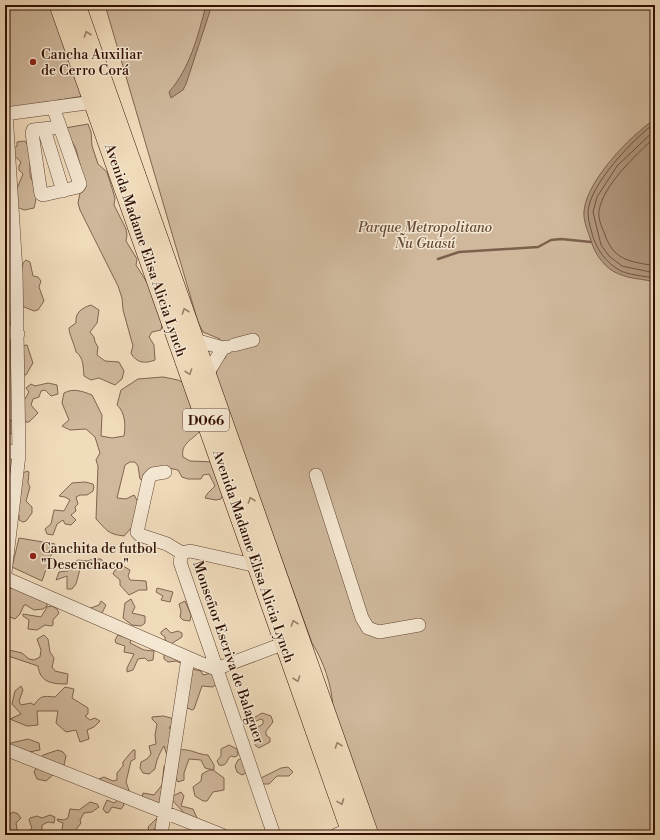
<svg xmlns="http://www.w3.org/2000/svg" width="660" height="840" font-family="'Libre Bodoni',serif">
<style>
.green{fill:#cfb89c;stroke:#80644f}
.water{fill:#af967c;stroke:#7c604b}
.lines{fill:none;stroke-linecap:round;stroke-linejoin:round}
.shore{stroke:#70523f;stroke-width:1}
.stream{stroke:#7c604b;stroke-width:2.5}
.minor-casing{stroke:#604230;stroke-width:14}
.highway-casing{stroke:#300f02;stroke-width:20}
.minor{stroke:#f5e8d3;stroke-width:13}
.highway{stroke:#f0dbbb;stroke-width:19}
.oneway{stroke:#9a7f68}
.poi-dot{fill:#8f2418;stroke:#f5e8d3;stroke-width:1.5}
.labels{text-anchor:middle;stroke-width:3;stroke-linejoin:round;paint-order:stroke}
.shield{fill:#f5e8d3;stroke:#6b5041;stroke-width:1}
.shield-label{font-size:13px;font-weight:bold;fill:#300f02}
.poi-label{font-size:14px;fill:#300f02;stroke:#f5e8d3;text-anchor:start}
.park-label{font-size:14px;font-style:italic;fill:#684a38;stroke:#f5e8d3}
.street-label{font-size:14px;fill:#300f02;stroke:#f5e8d3}
</style>
<rect width="100%" height="100%" fill="#f0dbbb"/>
<filter id="stains"><feTurbulence type="fractalNoise" baseFrequency=".005" numOctaves="4"/><feColorMatrix values="0 0 0 0 .2 0 0 0 0 .09 0 0 0 0 .02 0 0 0 .5 -.17"/></filter>
<radialGradient id="worn" r=".72"><stop offset=".6" stop-color="#630" stop-opacity="0"/><stop offset="1" stop-color="#630" stop-opacity=".3"/></radialGradient>
<!-- green -->
<path class="green" d="M5 5H73L84 96 10 108 9 103H5Z
M105 5H655V835H377L333 706C331 684 324 662 312 643L215 375 221 362 226 357 220 339 203 332 198 322Z
M88 124 91 132 92 146 98 164 107 172 115 198 114 205 126 229 127 235 126 241 137 259 136 265 165 311 161 330 152 332 149 337 154 345 155 360C145 364 136 363 131 353L133 346 123 310 122 298 118 286 80 210 78 203 83 177 76 149 65 128Z
M25 141C34 152 29 162 30 174 30 178 33 182 35 186 37 193 36 201 34 208L24 210 17 207 15 193 23 174 19 170V166L21 162 10 152 17 146V142Z
M8 241 9 264 5 265V242Z
M26 260 30 262 33 276 38 277 41 281 39 287 44 301 38 310 34 311 17 304 23 263Z
M91 305 99 310 97 323 90 332 94 337 95 342 98 347 97 355 105 361 119 362 124 371 122 379 115 385 99 378 91 380 84 376C83 367 84 358 76 352 74 343 69 334 69 328L76 323C75 312 82 308 91 305Z
M25 345H27L33 363 26 375 21 373 23 347Z
M163 377 178 380 184 383 201 430C194 439 180 443 183 457L190 461 214 462 223 494 221 499 216 500 205 498 207 494 215 486 209 474 203 475 201 479H188L182 477 178 470 169 468 146 481 140 479 138 466 135 462H130L125 465 117 498 126 499 134 495 138 502 133 526 124 536C107 534 107 530 96 519L98 466 96 460 100 453 95 437 86 429 70 430 62 426 69 420 62 403 64 393C73 388 82 391 92 395L102 415 101 436 112 438 124 436C126 425 125 412 117 405L121 390 138 379Z
M48 383 57 385 58 394 51 396 45 390 41 391 39 397 33 399 31 405 38 413 29 422H21L20 399H25L29 392 26 388 31 384 35 386Z
M12 420 14 432 5 437V422Z
M27 471 29 472 28 483 30 487 26 501 32 507V513L26 521 23 522 19 520V515L16 513 23 473Z
M85 482 93 484 94 487 93 491 87 495H80L76 497 78 504 75 507 76 511 71 515 76 520 71 525 65 524 63 520 57 524 53 535 47 534 45 529 51 524 54 510 64 511 70 500 65 497 59 496 72 483Z
M19 538 55 544 42 581 12 567Z
M94 559H101L103 562 101 568C94 572 87 566 80 569L76 584 72 589H67V576L56 580 59 572 68 571 70 565 78 560 87 561Z
M123 566 130 570 128 576 130 580 146 581 147 590H139L129 595 120 585V580L113 574 115 570Z
M15 587 47 601V606L43 609 34 610 26 605H24L20 614 15 619 5 615V590Z
M157 588 173 592 170 602 161 600 163 596 156 592Z
M131 599 135 607 132 613 145 616V623L141 626 132 625 123 618 125 603Z
M101 601 106 605 101 615 88 609 99 605Z
M185 601 191 615 190 621 183 620 180 617 181 611 179 604Z
M52 606 57 609 59 613 53 620V625L51 626 45 625 37 630 28 629 29 620 23 616V614L41 617 47 607Z
M166 628 171 633 178 631 182 633V637L171 644 165 640V637L161 634V632Z
M44 635 48 639 50 652 54 658 52 667 55 671 68 674 67 684C51 684 40 682 38 666L11 657 5 652 9 650 22 653 29 659 34 660 40 657 41 650 37 639Z
M118 635 124 637 125 636 131 640 130 643 144 650 154 651 153 660 148 661 145 658 138 659 133 670 127 672V668L134 654 124 652 125 646 116 643 115 640Z
M172 648 183 664 176 661 168 662 164 659V653Z
M192 669 201 671 203 675 212 673 216 684 213 687 202 686 194 709 192 710 185 707Z
M21 686 23 690 19 701 21 705 31 703 34 705C41 695 43 696 55 697L65 687 74 689 72 698 88 708V714L85 716 90 720 95 718 100 721 94 727 87 730 89 739 80 742 76 730 66 732 56 723 58 711H37L38 725 27 726 10 719 21 714 12 704 15 691Z
M262 713 271 716 273 722 266 731V735L270 738V742L259 748 255 745C254 738 257 735 256 728L263 724V720L261 719 249 724 243 722 245 718 252 719Z
M163 716 171 718 174 722 169 728 172 731 167 755 164 746C160 752 156 761 155 769L149 774 143 773 140 768 141 762 147 759 151 754 149 746 156 744 155 735 157 724 152 719V717Z
M28 739 39 743 40 750 29 752 9 745 11 743Z
M229 745 237 749 238 755 235 757 231 756C226 759 228 767 219 765L217 761 221 756V749Z
M58 750 63 752 66 756 64 765 46 781 37 779 34 772 43 755Z
M133 750H135V759L131 761 126 782 130 793 99 779 104 777 113 781 117 780V773L123 766V762Z
M179 750C189 748 199 755 208 755L214 765V770L205 768 201 760 189 759 184 773V780L178 782 176 779Z
M242 758 246 773 242 775 237 772 235 766 238 760Z
M164 766H167L162 800 157 804 142 798 143 793 154 795 162 785Z
M288 767 293 772 289 776H277L269 784H262L261 778 281 768Z
M213 770 224 778V790L213 792 207 801H203L195 796 193 787 201 781 202 774 209 770Z
M181 792 184 796 181 806 193 809 198 820 185 814 171 799V797Z
M107 800 114 803 118 800 123 802 124 805 121 809 112 807 109 812 106 813 103 809Z
M90 802 97 804 99 807 92 812 84 813 80 820 81 823 72 835H67L62 829 63 823 58 821 57 819 64 820 68 818 70 809 79 810Z
M13 812 18 814 21 818 16 823 18 835H5L7 816Z
M50 815 55 817 54 823 48 822 42 825V832L38 835H25L32 828 29 820 30 818 37 816 42 818Z
M156 819H158L154 831 156 835H147L149 833 148 827Z"/>
<!-- water -->
<path class="water" d="M206 5H212L186 84 183 90 171 98 169 92C190 68 198 36 206 5Z
M655 119V282C644 279 630 279 619 274 605 269 595 254 591 241 588 231 583 221 584 211 587 180 630 136 655 119Z"/>
<g class="lines">
<!-- shore -->
<path class="shore" d="M655 123C634 138 588 186 588 213 588 221 591 229 593 237 598 251 606 262 619 270 628 275 644 276 655 278
M655 130 617 166 597 197 593 212 601 245 609 256 622 266 655 273
M655 137C636 155 603 185 599 211 598 218 601 226 604 232 613 261 629 261 655 266"/>
<!-- stream -->
<path class="stream" d="M438 259 459 252 538 247 551 240 561 239 591 242"/>
<defs>
<path id="minor" d="M53 107 80 184 78 187 43 195 41 194 32 133 33 130 60 127
M5 114 94 102
M44 129 63 191
M5 332 18 334
M195 340 223 348 227 347
M234 345 253 340
M207 374 223 348
M5 449 19 455
M165 472 153 474 149 478 137 532 140 535 167 544 182 553
M316 475 362 618 368 628 379 632 419 625
M257 566 190 551 182 553 180 562 274 835
M5 573 19 455 16 271 6 113
M5 578 200 663 216 669 285 643
M5 749 222 835
M161 835 188 658
M336 835 350 829"/>
<path id="highway" d="M59 5 352 835
M76 5 369 835"/>
</defs>
<!-- minor casing -->
<use href="#minor" class="minor-casing"/>
<!-- highway casing -->
<use href="#highway" class="highway-casing"/>
<!-- minor -->
<use href="#minor" class="minor"/>
<!-- highway -->
<use href="#highway" class="highway"/>
</g>
<!-- one-way arrows -->
<defs><path id="oneway-chevron" d="M-2-3.5L2.5 0L-2 3.5" fill="none" stroke-width="1.6" stroke-linecap="round" stroke-linejoin="round"/></defs>
<g class="oneway">
<use href="#oneway-chevron" transform="translate(87 34) rotate(-109)"/>
<use href="#oneway-chevron" transform="translate(185 311) rotate(-109)"/>
<use href="#oneway-chevron" transform="translate(189 372) rotate(71)"/>
<use href="#oneway-chevron" transform="translate(251 500) rotate(-109)"/>
<use href="#oneway-chevron" transform="translate(294 623) rotate(-109)"/>
<use href="#oneway-chevron" transform="translate(297 679) rotate(71)"/>
<use href="#oneway-chevron" transform="translate(338 745) rotate(-109)"/>
<use href="#oneway-chevron" transform="translate(341 802) rotate(70)"/>
</g>
<!-- markers -->
<g class="poi-dot">
<circle cx="33" cy="62" r="4"/>
<circle cx="33" cy="556" r="4"/>
</g>
<g class="labels">
<!-- shield labels -->
<rect class="shield" x="183" y="409" width="46" height="22" rx="3"/>
<g class="shield-label">
<text x="206" y="425">D066</text>
</g>
<!-- poi labels -->
<g class="poi-label">
<text x="41" y="59">Cancha Auxiliar<tspan x="41" dy="16">de Cerro Corá</tspan></text>
<text x="41" y="553">Canchita de futbol<tspan x="41" dy="16">"Desenchaco"</tspan></text>
</g>
<!-- park labels -->
<g class="park-label">
<text x="425" y="232">Parque Metropolitano<tspan x="425" dy="16">Ñu Guasú</tspan></text>
</g>
<!-- street labels -->
<g class="street-label">
<text transform="translate(146 250) rotate(71)" y="5">Avenida Madame Elisa Alicia Lynch</text>
<text transform="translate(254 556) rotate(71)" y="5">Avenida Madame Elisa Alicia Lynch</text>
<text transform="translate(229 652) rotate(71)" y="5">Monseñor Escriva de Balaguer</text>
</g>
</g>
<!-- margin -->
<rect width="660" height="840" fill="none" stroke="#f0dbbb" stroke-width="20"/>
<rect x="6" y="6" width="648" height="828" fill="none" stroke="#300f02" stroke-width="2"/>
<rect x="10" y="10" width="640" height="820" fill="none" stroke="#300f02"/>
<rect width="100%" height="100%" filter="url(#stains)"/>
<rect width="100%" height="100%" fill="url(#worn)"/>
</svg>
